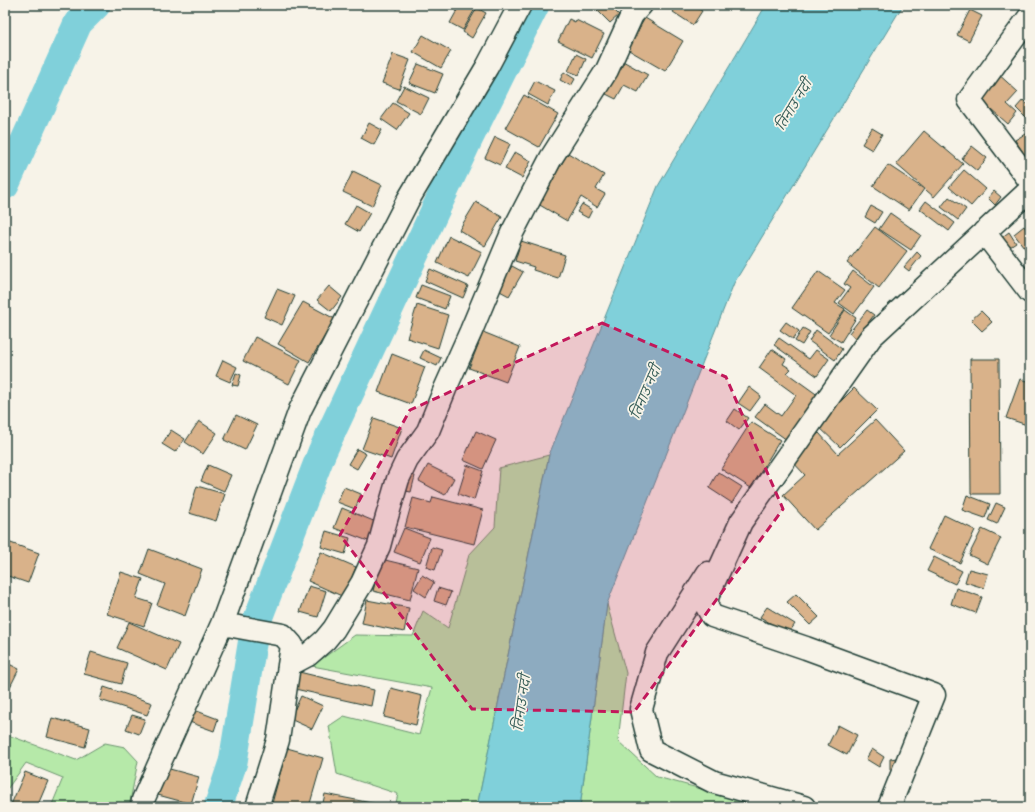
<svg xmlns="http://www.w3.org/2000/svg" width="1035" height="812" font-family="Mali,'Playpen Sans Deva',sans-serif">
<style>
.green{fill:#b6e9a9;stroke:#6a936e}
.water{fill:#80d0da;stroke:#599598}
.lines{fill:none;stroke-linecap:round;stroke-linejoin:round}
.canal{stroke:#80d0da;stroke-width:29}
.building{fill:#d9b28a;stroke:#1f3d34}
.minor-casing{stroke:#1f3d34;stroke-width:25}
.minor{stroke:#f7f3e8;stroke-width:22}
.marked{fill:#c2185b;fill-opacity:0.2;stroke:#c2185b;stroke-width:3;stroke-dasharray:8 5;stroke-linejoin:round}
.labels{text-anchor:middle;stroke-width:3.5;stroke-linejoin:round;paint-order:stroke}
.water-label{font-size:12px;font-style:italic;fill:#325a55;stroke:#f7f3e8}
</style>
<rect width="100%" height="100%" fill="#f7f3e8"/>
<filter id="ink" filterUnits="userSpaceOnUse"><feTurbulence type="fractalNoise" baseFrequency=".025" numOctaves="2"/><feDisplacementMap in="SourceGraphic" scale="8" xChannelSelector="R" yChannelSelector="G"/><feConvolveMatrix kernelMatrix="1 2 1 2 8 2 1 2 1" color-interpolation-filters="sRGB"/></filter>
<g filter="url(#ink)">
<!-- green -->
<path class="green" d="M549 455 477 807H395L398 794 337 774 329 726 344 716 419 735 432 688 312 666 355 635 413 636 423 611 448 628 469 555 495 527 499 468Z
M607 604 626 673 618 741 657 777 768 807H580Z
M5 734 76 760 105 743 125 747 138 761 129 807H51L63 778 26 763 5 792Z"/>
<!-- water -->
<path class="water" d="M766 5H903L734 283 607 604 580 807H477L549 455 658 186Z"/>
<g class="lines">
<!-- canal -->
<path class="canal" d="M5 185 78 23 96 5
M218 807 233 762 255 626 322 452 468 140 535 5"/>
</g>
<!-- building -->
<path class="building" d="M460 5H468L475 9 463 30 450 23Z
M594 5H609L619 15 610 23 593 6Z
M677 5H693L702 11 693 25 673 12Z
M477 8 486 13 472 38 463 32Z
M970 10 982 16 969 41 957 35Z
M645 18 683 41 665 71 627 49Z
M569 19 575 22 576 20 604 34 592 58 558 41Z
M423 35 451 51 441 68 413 52Z
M393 54 410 60 399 89 382 83Z
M576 54 586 59 579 75 568 71Z
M621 60 648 75 638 92 624 85 616 99 604 93Z
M418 64 443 74 435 93 409 83Z
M564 72 575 79 571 86 560 80Z
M996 72 1018 92 1007 104 1017 113 1008 124 975 95Z
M535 81 555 91 548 105 528 94Z
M404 86 429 98 421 114 396 101Z
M524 95 558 114 539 147 505 128Z
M1023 100 1030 107V117L1027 119 1016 108Z
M393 103 409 113 397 130 381 119Z
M369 123 382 130 374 145 361 138Z
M872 128 882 134 872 150 862 144Z
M924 131 963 164 934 197 896 164Z
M1030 131V158L1028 160 1015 140Z
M495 137 510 144 500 165 485 158Z
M972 146 987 158 977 171 962 159Z
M515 152 531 161 522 178 505 169Z
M568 153 604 175 596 189 605 194 597 207 581 197 567 221 538 204Z
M888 165 924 189 909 210 873 186Z
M964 170 986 189 971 206 949 187Z
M353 171 382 185 372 206 343 192Z
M994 191 1001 197 995 205 988 198Z
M949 197 966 209 958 220 941 207Z
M926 201 955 223 949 231 920 209Z
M476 202 502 217 485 246 459 230Z
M582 204 592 210 588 218 577 212Z
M356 205 370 213 359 232 345 224Z
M871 206 882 212 875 223 865 217Z
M890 213 921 235 911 250 879 229Z
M1024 226 1030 235V255L1014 234Z
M875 227 907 251 879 288 847 263Z
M1009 232 1016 243 1004 251 997 241Z
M449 236 482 252 469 278 437 263Z
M521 241 565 255 558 278 533 270 534 267 515 261Z
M917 252 921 256 909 271 904 267Z
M512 266 523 272 509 296 498 290Z
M430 269 468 286 463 298 425 281Z
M818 271 845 290 835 303 845 309 828 333 792 308Z
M853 271 874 287 854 314 839 303 850 288 844 284Z
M421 285 450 296 445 309 416 298Z
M329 286 342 297 331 311 317 300Z
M277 289 295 296 282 325 264 317Z
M303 302 335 319 309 362 278 344Z
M417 305 448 315 438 348 407 338Z
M845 310 856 318 841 342 829 335Z
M867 310 874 315 856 339 849 333Z
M981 311 992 322 982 331 971 320Z
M786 322 799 331 793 339 780 330Z
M803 328 810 332 802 345 795 341Z
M816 330 842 349 835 360 809 341Z
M483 332 520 347 506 382 469 368Z
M255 337 301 360 289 384 243 361Z
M779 338 809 359 816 350 829 359 817 376 774 345Z
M772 349 786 359 783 364 791 369 787 373 819 396 787 440 755 417 765 404 781 416 796 395 759 368Z
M424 350 441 358 437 366 420 358Z
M392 354 425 367 411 404 378 392Z
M970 359H999L1000 494H971Z
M223 360 237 367 230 382 216 376Z
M236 373 241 375 238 386 232 385Z
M1020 379 1030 382V426L1006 418Z
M749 387 761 396 750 411 738 403Z
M854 388 877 410 840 447 817 425Z
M735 409 748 418 739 430 727 421Z
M236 415 257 425 245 450 224 440Z
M374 418 402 428 391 459 362 449Z
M875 420 904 451 815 530 783 495 805 475 790 459 819 433 838 454Z
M199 421 217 433 203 454 185 442Z
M751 422 780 440 751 488 721 469Z
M171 430 185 439 175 452 162 444Z
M476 431 496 440 483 469 463 460Z
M357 449 366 454 357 469 348 464Z
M208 465 231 475 224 491 201 481Z
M428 465 454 478 445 495 419 481Z
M467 465 483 471 474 500 458 494Z
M718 472 742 487 732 503 709 488Z
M404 473 415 476 411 492 400 490Z
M197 486 225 494 216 521 189 513Z
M344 487 361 494 355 509 337 502Z
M967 495 990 504 985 518 962 510Z
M433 497 483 510 474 544 405 527 413 498 431 503Z
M996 503 1005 507 997 524 988 520Z
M342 508 376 522 368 541 334 528Z
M944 515 975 530 960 563 928 549Z
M404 528 430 538 420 562 394 552Z
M982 529 1001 538 988 564 969 555Z
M326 531 350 538 345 554 321 547Z
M5 541 39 553 28 583 5 575Z
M432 547 442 550 435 570 426 567Z
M149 549 202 569 185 616 157 605 165 584 140 574Z
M321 552 356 567 344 597 308 581Z
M934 557 962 571 955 584 927 571Z
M381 559 418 568 410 600 373 591Z
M969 569 988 574 984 588 965 582Z
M121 572 143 579 136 598 152 603 144 626 107 614Z
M422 575 434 582 426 597 414 589Z
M309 586 326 591 318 617 300 612Z
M438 588 451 592 446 605 434 601Z
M956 588 982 597 976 613 951 604Z
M796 594 819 617 810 625 787 602Z
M367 600 409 608 404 632 362 623Z
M767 607 795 624 788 634 760 617Z
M129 622 179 644 167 670 117 648Z
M91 652 127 663 121 684 84 674Z
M5 662 19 669 5 697Z
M299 672 374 690 371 706 295 689Z
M104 687 152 703 147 715 100 700Z
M391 688 422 696 416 725 384 717Z
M301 696 323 706 312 729 290 719Z
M189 708 218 719 214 731 184 720Z
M132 715 145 719 139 734 126 729Z
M52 718 90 728 85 747 47 737Z
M838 725 857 735 847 755 828 745Z
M287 748 323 758 309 807H271Z
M872 749 884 757 879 767 866 759Z
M897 758 898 769 890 770V759Z
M166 768 199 777 191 804 158 795Z
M25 772 48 781 37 807H10Z
M325 794 387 806 386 807H322Z"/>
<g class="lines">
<defs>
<path id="minor" d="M1030 16 969 100 1030 181
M984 232 1030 292
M708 573 657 653 641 709 651 750 714 782 804 807
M222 624 283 635 292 645 278 740 257 807
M289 665 308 655 325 640 334 629 362 583 379 546 386 520 398 479 407 460 428 431 445 389 471 331 512 233 551 158 607 70 632 15 641 5
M142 807 143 800 222 624 300 410 408 200 487 67 520 5
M889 807 934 695 806 648 712 616 707 607V597L741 522 871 337 1030 190"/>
</defs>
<!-- minor casing -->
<use href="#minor" class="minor-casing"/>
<!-- minor -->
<use href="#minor" class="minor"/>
</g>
</g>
<!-- marked area -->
<path class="marked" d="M602 323 726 377 783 509 634 712 472 709 340 535 410 410Z"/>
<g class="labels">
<!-- water labels -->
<g class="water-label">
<text transform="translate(794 105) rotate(-59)" y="4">तिनाउ नदी</text>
<text transform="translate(646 392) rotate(-67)" y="4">तिनाउ नदी</text>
<text transform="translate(522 703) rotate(-82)" y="4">तिनाउ नदी</text>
</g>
</g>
<!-- margin -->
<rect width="1035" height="812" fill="none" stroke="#f7f3e8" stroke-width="20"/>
<rect x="10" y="10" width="1015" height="792" fill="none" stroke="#1f3d34" stroke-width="1.5" filter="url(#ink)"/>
</svg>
